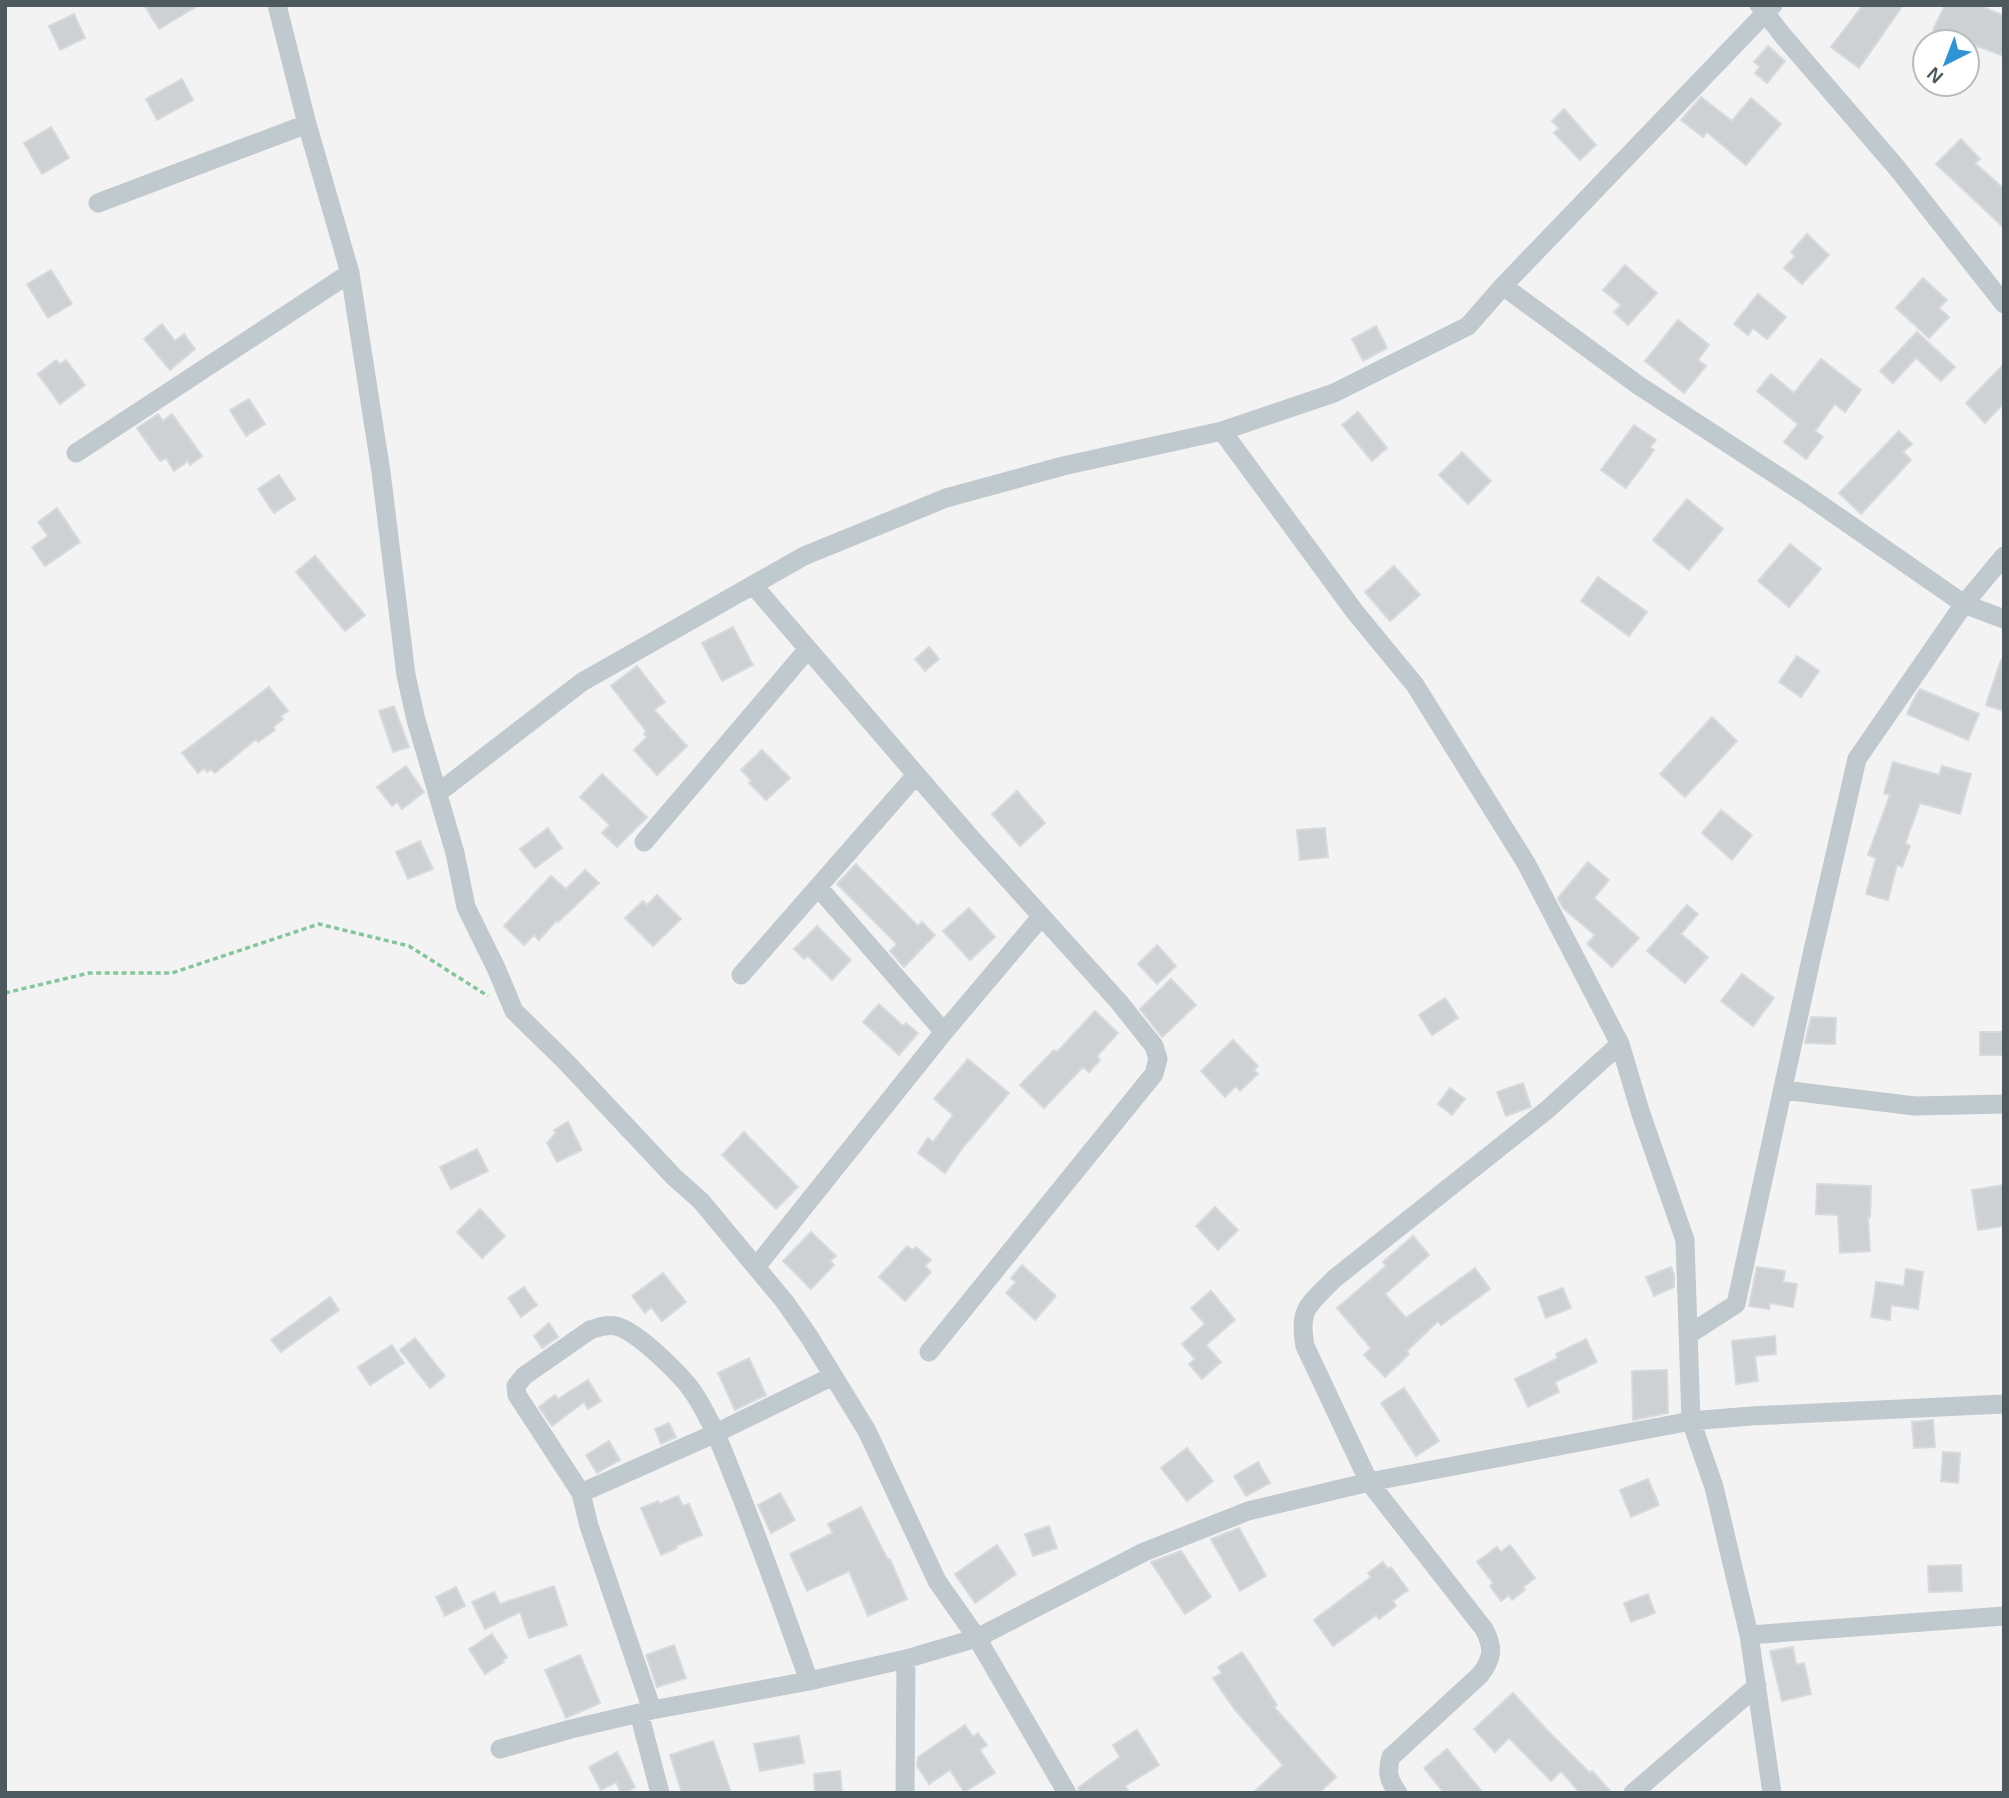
<svg xmlns="http://www.w3.org/2000/svg" width="2009" height="1798" font-family="Helvetica,sans-serif">
<style>
.building{fill:#cdd1d4;stroke:#d7dadd;stroke-width:2}
.lines{fill:none;stroke-linecap:round;stroke-linejoin:round}
.path{stroke:#82c799;stroke-width:3.5;stroke-dasharray:5 3.5;stroke-linecap:butt}
.minor{stroke:#c0c9cd;stroke-width:19}
</style>
<rect width="100%" height="100%" fill="#f4f3f3"/>
<!-- building -->
<path class="building" d="M144 5H199L159 29Z
M1863 5H1903L1859 68 1831 47Z
M1945 5H1979L2004 16V56L1977 46 1976 49 1967 45V42H1960L1933 30Z
M74 14 85 38 60 50 49 26Z
M1768 46 1785 61 1767 83 1755 73 1760 67 1754 62Z
M182 79 193 100 157 120 146 99Z
M1701 97 1732 121 1751 98 1781 124 1746 165 1707 132 1703 137 1681 120Z
M1564 109 1596 145 1580 160 1554 133 1559 128 1552 121Z
M51 127 69 158 42 174 24 143Z
M1961 139 1980 159 1975 163 2004 189V228L1936 164Z
M1807 234 1829 255 1802 284 1784 268 1795 256 1791 252Z
M1625 265 1657 293 1628 325 1614 312 1621 305 1603 290Z
M51 270 72 304 48 318 27 284Z
M1923 278 1947 300 1939 308 1949 317 1929 338 1896 308Z
M1758 294 1786 317 1767 339 1753 328 1748 335 1734 324Z
M1678 320 1709 345 1698 360 1706 366 1684 393 1645 361Z
M162 324 175 341 184 334 195 349 170 370 144 339Z
M1376 326 1387 348 1363 361 1352 339Z
M1917 332 1955 367 1941 381 1916 358 1893 383 1880 371Z
M1821 359 1861 390 1845 412 1835 404 1815 431 1823 437 1806 459 1784 442 1798 424 1757 391 1771 374 1794 393Z
M56 360 60 364 66 360 85 385 60 404 38 374Z
M2004 364V403L1985 423 1966 403Z
M249 399 265 424 246 436 230 410Z
M1358 412 1387 448 1372 461 1342 425Z
M158 414 163 421 172 414 202 456 190 465 188 461 174 471 166 458 160 461 137 428Z
M1634 425 1656 440 1650 447 1654 450 1626 488 1601 470Z
M1899 431 1912 444 1903 452 1911 460 1861 514 1839 493Z
M1462 452 1491 481 1468 504 1439 475Z
M279 475 295 499 274 513 258 489Z
M1687 499 1723 529 1689 570 1653 540Z
M57 508 80 542 45 566 32 547 48 536 38 522Z
M1790 544 1821 569 1789 607 1758 581Z
M315 556 365 615 345 631 296 572Z
M1394 566 1420 595 1390 621 1365 592Z
M1598 577 1647 612 1629 636 1581 601Z
M733 627 753 665 722 681 702 643Z
M929 647 939 659 925 671 915 659Z
M1797 656 1819 671 1801 697 1779 682Z
M2001 660H2004V711L1986 705Z
M637 666 665 702 654 710 687 746 657 775 634 750 647 737 644 734 646 731 611 686Z
M269 687 288 711 281 716 283 719 273 727 275 730 258 742 256 739 215 773 211 769 207 772 204 768 198 773 182 753Z
M1920 689 1979 714 1968 740 1907 714 1914 699Z
M394 706 409 747 393 752 379 711Z
M1712 717 1737 741 1685 797 1660 774Z
M762 750 790 778 766 800 749 783 752 781 741 770Z
M1893 762 1939 775 1942 766 1971 774 1960 814 1920 803 1905 844 1910 846 1902 867 1897 865 1888 900 1866 894 1876 858 1868 855 1890 795 1884 793Z
M406 766 424 792 402 809 397 802 392 806 377 787Z
M602 774 647 817 617 847 602 833 610 825 580 797Z
M1017 791 1045 823 1020 846 992 814Z
M1721 810 1752 835 1732 860 1702 833Z
M548 828 562 848 535 868 520 849Z
M1325 828 1328 857 1300 860 1297 830Z
M420 841 433 869 408 879 396 852Z
M1588 862 1609 880 1594 898 1639 938 1612 967 1587 944 1595 935 1563 908 1558 898Z
M856 864 918 926 922 922 935 935 904 967 890 951 897 944 837 884Z
M585 870 599 883 558 922 556 921 539 940 534 935 524 945 504 926 551 876 566 889Z
M657 895 681 919 653 946 625 918 643 901 647 905Z
M1687 905 1698 914 1681 934 1708 957 1685 983 1647 951Z
M969 908 995 937 970 960 943 931Z
M817 926 851 960 832 980 808 956 804 959 794 949Z
M1157 945 1176 966 1157 984 1138 964Z
M1742 974 1774 998 1753 1026 1721 1001Z
M1171 979 1196 1005 1162 1037 1140 1009Z
M1445 998 1458 1018 1432 1035 1419 1015Z
M879 1004 903 1026 906 1023 918 1033 899 1055 863 1022Z
M1095 1011 1118 1033 1097 1056 1100 1060 1089 1072 1083 1067 1044 1108 1020 1085 1054 1050 1057 1052Z
M1811 1017 1836 1018 1835 1044 1805 1043Z
M1980 1032H2004V1055H1980Z
M1233 1040 1258 1066 1254 1070 1258 1074 1240 1091 1236 1086 1225 1097 1201 1071Z
M968 1059 1009 1093 964 1146 945 1173 918 1153 928 1138 933 1142 953 1115 934 1099Z
M1523 1083 1531 1107 1506 1116 1497 1092Z
M1450 1088 1465 1099 1452 1115 1438 1104Z
M568 1122 582 1150 557 1162 547 1143 556 1133 554 1130Z
M744 1132 798 1187 776 1209 722 1155Z
M477 1149 488 1171 451 1189 440 1167Z
M1817 1184 1871 1186 1870 1217H1868L1870 1251 1840 1253 1838 1215 1816 1214Z
M2004 1185V1226L1978 1230 1972 1190Z
M1215 1207 1238 1230 1218 1250 1196 1226Z
M480 1209 505 1236 482 1258 457 1232Z
M811 1232 836 1256 830 1261 834 1265 811 1289 783 1261Z
M1413 1236 1429 1255 1385 1294 1406 1318 1475 1268 1490 1289 1441 1325 1438 1321 1407 1351 1409 1354 1385 1377 1364 1355 1371 1348 1337 1308 1386 1266 1383 1262Z
M907 1246 913 1250 916 1247 931 1260 925 1266 931 1272 905 1301 879 1277Z
M1022 1265 1056 1296 1035 1320 1006 1293 1016 1282 1011 1278Z
M1671 1267 1674 1275V1287L1654 1296 1646 1277Z
M1757 1267 1785 1271 1783 1282 1797 1284 1793 1307 1770 1303 1769 1309 1749 1306Z
M1906 1269 1923 1272 1918 1309 1891 1305 1890 1320 1871 1317 1876 1282 1904 1286Z
M663 1273 686 1302 662 1321 651 1307 645 1313 632 1296Z
M524 1287 537 1305 521 1317 508 1298Z
M1563 1288 1571 1308 1546 1318 1538 1297Z
M1211 1291 1235 1320 1206 1345 1221 1362 1202 1379 1189 1364 1195 1359 1182 1344 1205 1324 1191 1308Z
M330 1297 339 1310 281 1352 271 1340Z
M549 1323 558 1337 542 1348 534 1336Z
M1775 1336 1776 1354 1755 1356 1758 1381 1736 1384 1732 1341Z
M415 1338 445 1376 430 1388 400 1350Z
M1586 1339 1597 1362 1555 1382 1559 1392 1528 1407 1515 1379 1558 1358 1556 1354Z
M392 1345 404 1363 370 1385 358 1367Z
M749 1358 766 1395 735 1410 718 1373Z
M1667 1370 1668 1413 1633 1420 1632 1371Z
M588 1380 601 1401 588 1409 584 1402 552 1426 539 1407 555 1395 558 1399Z
M1404 1388 1439 1441 1416 1456 1381 1403Z
M1933 1420 1935 1447 1914 1448 1912 1422Z
M669 1423 676 1437 661 1444 655 1429Z
M609 1441 620 1460 597 1473 586 1455Z
M1187 1448 1213 1481 1187 1501 1161 1468Z
M1943 1452 1960 1453 1958 1483 1941 1481Z
M1258 1462 1270 1483 1246 1496 1234 1476Z
M1648 1479 1659 1505 1631 1517 1620 1490Z
M780 1493 795 1520 771 1533 758 1505Z
M678 1496 683 1506 689 1504 702 1535 676 1546 677 1548 661 1555 641 1508 658 1501 659 1504Z
M861 1507 888 1560 890 1559 907 1599 868 1616 849 1571 807 1591 790 1554 833 1533 828 1524Z
M1049 1526 1057 1548 1033 1556 1025 1534Z
M1239 1528 1266 1576 1240 1591 1211 1539Z
M997 1545 1016 1574 975 1603 955 1574Z
M1510 1545 1535 1578 1523 1587 1525 1590 1512 1600 1509 1595 1501 1601 1490 1586 1493 1583 1477 1562 1497 1547 1501 1552Z
M1181 1551 1211 1597 1185 1614 1151 1562Z
M1383 1562 1388 1569 1391 1567 1408 1590 1393 1601 1396 1606 1379 1619 1376 1615 1333 1646 1314 1620 1371 1577 1368 1573Z
M1961 1565 1962 1591 1929 1592 1928 1566Z
M554 1586 567 1625 529 1638 520 1612 485 1629 472 1602 494 1592 500 1604Z
M456 1587 465 1606 445 1616 436 1597Z
M1648 1594 1655 1613 1631 1622 1624 1603Z
M492 1634 507 1657 503 1660 504 1662 485 1674 469 1649Z
M674 1645 686 1678 657 1687 646 1655Z
M1793 1647 1796 1665 1804 1663 1811 1694 1782 1701 1770 1651Z
M1242 1652 1277 1705 1274 1707 1336 1777 1319 1793H1253L1283 1765 1235 1710 1213 1678 1222 1673 1218 1667Z
M580 1655 600 1703 566 1718 545 1670Z
M1513 1693 1547 1730 1590 1773 1592 1771 1612 1793H1580L1561 1771 1551 1781 1509 1738 1495 1752 1474 1729Z
M965 1725 973 1737 978 1733 987 1745 980 1750 995 1773 964 1792 950 1770 929 1784 917 1766 918 1757Z
M1137 1730 1159 1765 1125 1786 1130 1793H1079L1078 1788 1120 1757 1113 1745Z
M799 1736 804 1763 760 1771 754 1744Z
M713 1741 731 1793H682L670 1755Z
M1447 1749 1483 1793H1444L1424 1768Z
M617 1752 635 1787 624 1793H621L616 1782 601 1790 589 1767Z
M840 1771 842 1793H815L814 1774Z"/>
<g class="lines">
<!-- path -->
<path class="path" d="M5 993 89 973H172L319 924 409 946 488 996"/>
<!-- minor -->
<path class="minor" d="M277 5 307 124 350 273 381 472 406 675 416 720 455 853 466 907 496 968 514 1011 566 1062 674 1177 701 1201 785 1302 810 1338 867 1431 937 1581 977 1638 1067 1793
M1759 5 1784 37 1897 168 2004 304
M98 203 307 124
M1503 286 1638 385 1804 493 1964 604 2004 619
M1222 431 1355 612 1415 685 1526 863 1620 1044 1641 1114 1685 1240 1691 1421 1714 1487 1749 1635 1772 1793
M76 453 350 273
M753 585 970 837 1119 1002 1154 1046 1158 1059 1154 1074 929 1352
M438 793 582 682 804 556 946 498 1063 466 1222 431 1334 393 1468 326 1503 286 1773 5
M644 842 808 649
M818 887 944 1032
M741 975 916 775
M1783 1090 1915 1106 2004 1104
M756 1267 944 1032 1041 917
M1688 1335 1736 1304 1813 950 1857 759 1964 604 2004 556
M581 1493 716 1433 833 1376
M1749 1635 2004 1616
M652 1710 589 1526 581 1493 517 1395 516 1386 524 1376 590 1330C598 1327 607 1324 616 1326 637 1331 683 1376 695 1395 715 1426 727 1462 741 1496 765 1557 787 1619 809 1681
M639 1713 660 1793
M500 1749 571 1729 652 1710 809 1681 906 1659 977 1638 1144 1552 1248 1511 1369 1482 1691 1421 1751 1416 2004 1404
M905 1793 906 1659
M1398 1793C1389 1781 1386 1772 1391 1757L1480 1675C1493 1658 1494 1648 1484 1629L1369 1482 1305 1346C1298 1308 1309 1305 1334 1279L1548 1109 1620 1044
M1633 1793 1757 1686"/>
</g>
<!-- border -->
<rect width="2009" height="1798" fill="none" stroke="#4c595e" stroke-width="14"/>
<!-- north arrow -->
<g transform="translate(1946 63) rotate(222)"><circle r="33" fill="#ffffff" stroke="#b7bdbf" stroke-width="2"/>
<path d="M0-5L12 26L0 18L-12 26Z" fill="#2f94d3"/>
<text y="-10" font-size="19" font-weight="bold" text-anchor="middle" fill="#4c595e">N</text>
</g>
</svg>
